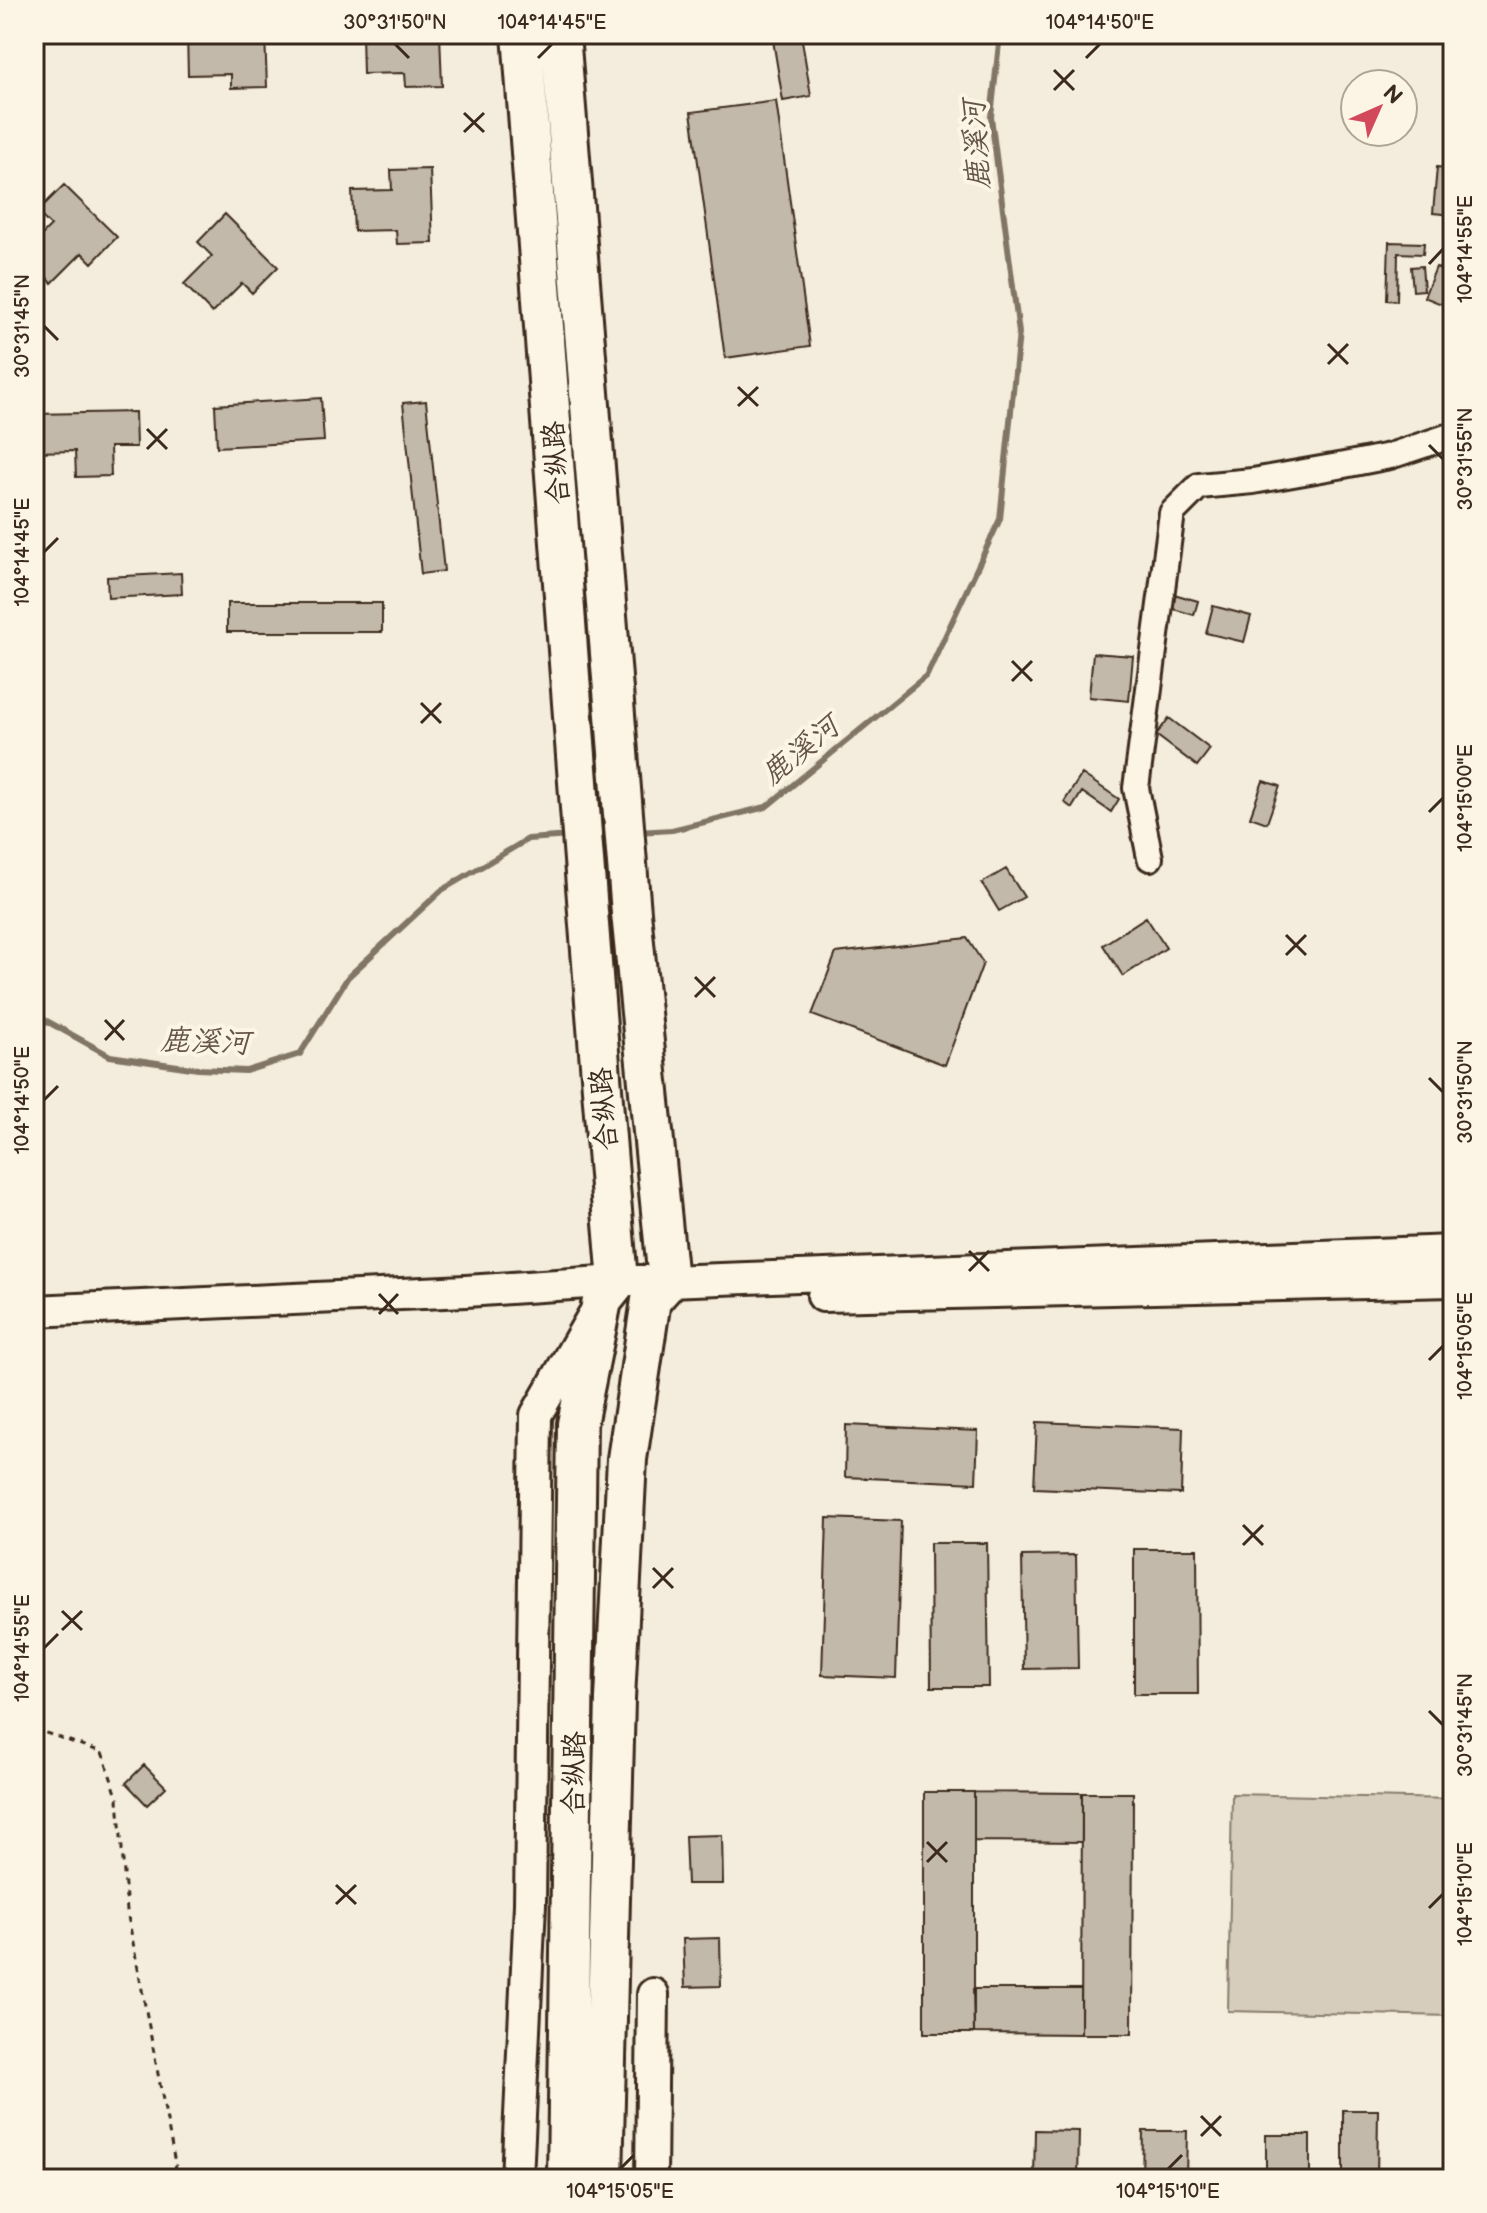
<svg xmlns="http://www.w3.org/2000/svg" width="1487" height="2213" font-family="'Balsamiq Sans','LXGW WenKai TC',sans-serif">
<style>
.green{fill:#d6cdbd;stroke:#887c6e;stroke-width:2}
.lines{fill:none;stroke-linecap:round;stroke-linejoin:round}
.stream{stroke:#817466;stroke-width:6}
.building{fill:#c3b9aa;stroke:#3b2a1e;stroke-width:2}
.minor-casing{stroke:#3b2a1e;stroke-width:30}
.tertiary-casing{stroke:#3b2a1e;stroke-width:36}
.primary-casing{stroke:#3b2a1e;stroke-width:44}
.path{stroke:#3b2a1e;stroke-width:3;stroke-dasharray:6 6;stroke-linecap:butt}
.minor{stroke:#fcf5e5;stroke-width:24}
.tertiary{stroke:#fcf5e5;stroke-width:30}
.primary{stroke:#fcf5e5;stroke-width:38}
.ticks{fill:none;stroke:#3b2a1e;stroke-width:3}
.labels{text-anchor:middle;stroke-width:8;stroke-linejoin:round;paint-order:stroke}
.street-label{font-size:28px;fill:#3b2a1e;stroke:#fcf5e5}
.water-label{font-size:30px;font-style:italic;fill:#645548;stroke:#fcf5e5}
.neatline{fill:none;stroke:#3b2a1e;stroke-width:3}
.ticks-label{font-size:20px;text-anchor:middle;fill:#3b2a1e}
</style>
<rect width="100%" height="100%" fill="#f4eddd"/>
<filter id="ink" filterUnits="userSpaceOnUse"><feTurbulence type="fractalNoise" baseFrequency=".0125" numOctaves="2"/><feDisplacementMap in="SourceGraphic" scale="16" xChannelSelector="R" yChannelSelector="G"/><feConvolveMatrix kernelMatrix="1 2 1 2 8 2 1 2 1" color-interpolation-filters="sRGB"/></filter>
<g filter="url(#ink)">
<!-- green -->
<path class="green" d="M1232 1794 1453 1799V2016L1228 2011Z"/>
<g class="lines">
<!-- stream -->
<path class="stream" d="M637 832 672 830 766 807 927 675 1000 519 1019 333 991 117 1000 34
M34 1014 110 1056 198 1069 246 1071 300 1054 348 977 442 890 528 839 570 836"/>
</g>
<!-- building -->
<path class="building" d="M265 34 267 87 231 88V74L188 75 187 35Z
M362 34H440L442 86 406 87 405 73 363 74Z
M772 34H801L811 96 783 101Z
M776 101 810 346 725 358 691 112Z
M1437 167 1453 169V215L1433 213Z
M430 169 433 243 397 244 396 230 354 231 352 191 392 190 391 170Z
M64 185 117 237 92 263 82 253 52 283 34 265V243L51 226 37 212Z
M225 214 278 267 252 293 242 283 212 313 184 284 212 256 198 242Z
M1389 242 1424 243 1423 254 1398 253 1397 301 1387 300Z
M1422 266 1424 290 1413 291 1411 267Z
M1436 267 1453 274V297L1449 307 1424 297Z
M321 398 324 441 217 447 215 405Z
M426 401 444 571 421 574 403 403Z
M135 412 136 447H110L111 476 76 477 75 451 34 452V414Z
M181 573 182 594 108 598 107 577Z
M1167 592 1198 601 1194 615 1163 606Z
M227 603H382V632H227Z
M1213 606 1251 616 1244 642 1206 633Z
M1093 653 1133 656 1129 701 1089 697Z
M1169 718 1210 749 1197 766 1156 735Z
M1082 774 1119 799 1111 812 1082 792 1072 808 1064 802Z
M1263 781 1280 786 1267 823 1250 817Z
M1006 869 1024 897 999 911 982 883Z
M1146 917 1166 948 1123 976 1103 945Z
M967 938 983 963 945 1065 812 1015 836 953Z
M1037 1422 1183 1428 1181 1494 1034 1488Z
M846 1425 978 1431 976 1483 845 1477Z
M827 1518 901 1521 896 1678 822 1675Z
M930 1543H987L989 1687H931Z
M1134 1549H1197L1198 1694H1134Z
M1076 1555 1078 1668 1024 1669 1022 1556Z
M144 1765 166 1787 147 1805 126 1783Z
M924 1792H974V2033H924Z
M974 1792 1082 1793V1842L974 1841Z
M1082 1793H1133L1132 2034H1081Z
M722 1835 723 1884H687L685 1836Z
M720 1938 721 1986 685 1987 683 1939Z
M973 1989H1081V2034L974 2033Z
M1343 2110H1378L1377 2179H1343Z
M1035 2130 1079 2131 1078 2179H1034Z
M1143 2131H1187L1186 2179H1142Z
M1266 2135H1310V2179H1266Z"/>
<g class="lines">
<defs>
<path id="minor" d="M1150 858 1136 788 1172 513 1199 486 1253 481 1344 465 1390 456 1453 435"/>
<path id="tertiary" d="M823 1296 1453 1281
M34 1311 466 1291 618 1281H668L1453 1251
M517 2179 530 1904 536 1415 593 1316
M651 2179 653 1994"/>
<path id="primary" d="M522 34C554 450 582 865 618 1281L602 1301 577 1424 567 2179
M560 34 631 913 668 1281 651 1300 627 1459 615 1699 603 2179"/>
</defs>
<!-- minor casing -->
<use href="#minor" class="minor-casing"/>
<!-- tertiary casing -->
<use href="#tertiary" class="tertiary-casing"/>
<!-- primary casing -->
<use href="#primary" class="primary-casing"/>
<!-- path -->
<path class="path" d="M34 1729 102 1752 118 1799 127 1911 178 2179"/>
<!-- minor -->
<use href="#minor" class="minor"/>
<!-- tertiary -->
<use href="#tertiary" class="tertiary"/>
<!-- primary -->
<use href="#primary" class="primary"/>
</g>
</g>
<!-- ticks -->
<path class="ticks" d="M395 44 409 58M538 58 552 44M1086 58 1100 44M1054 70 1074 90M1054 90 1074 70M464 113 484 132M464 132 484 113M1429 264 1443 249M44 326 58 340M1328 344 1348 364M1328 364 1348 344M738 387 758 406M738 406 758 387M147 429 167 449M1429 445 1443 459M147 449 167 429M44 552 58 538M1012 661 1032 681M1012 681 1032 661M421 703 441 723M421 723 441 703M1429 812 1443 798M1286 935 1306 955M1286 955 1306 935M695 977 715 997M695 997 715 977M105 1020 124 1040M105 1040 124 1020M1429 1078 1443 1092M44 1100 58 1086M969 1251 989 1271M969 1271 989 1251M379 1294 398 1314M379 1314 398 1294M1429 1360 1443 1346M1243 1525 1263 1545M1243 1545 1263 1525M653 1568 673 1588M653 1588 673 1568M62 1611 82 1630M62 1630 82 1611M44 1648 58 1634M1429 1711 1443 1725M927 1842 947 1862M927 1862 947 1842M336 1885 356 1904M336 1904 356 1885M1429 1908 1443 1894M1201 2116 1221 2136M1201 2136 1221 2116M620 2169 634 2155M1168 2169 1182 2155"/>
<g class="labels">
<!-- street labels -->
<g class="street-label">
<text transform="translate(555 463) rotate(-94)" y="10">合纵路</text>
<text transform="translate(603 1109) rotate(-95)" y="10">合纵路</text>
<text transform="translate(573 1773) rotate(-89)" y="10">合纵路</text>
</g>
<!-- water labels -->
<g class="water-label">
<text transform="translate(976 145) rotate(-94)" y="10">鹿溪河</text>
<text transform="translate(800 750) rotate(-39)" y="10">鹿溪河</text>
<text transform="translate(205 1041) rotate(2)" y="10">鹿溪河</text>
</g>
</g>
<!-- margin -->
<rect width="1487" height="2213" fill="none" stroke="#fcf5e5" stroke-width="88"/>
<!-- north arrow -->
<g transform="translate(1379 108) rotate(45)"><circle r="38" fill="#fcf5e5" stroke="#afa495" stroke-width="2"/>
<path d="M0-6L14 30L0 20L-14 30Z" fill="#d1495b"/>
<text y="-12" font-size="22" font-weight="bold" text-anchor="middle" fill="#3b2a1e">N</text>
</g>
<rect x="44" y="44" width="1399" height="2125" class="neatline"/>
<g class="ticks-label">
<text x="395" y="29">30°31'50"N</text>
<text x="552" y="29">104°14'45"E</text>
<text x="1100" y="29">104°14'50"E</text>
<text transform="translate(1465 249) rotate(-90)" y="7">104°14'55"E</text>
<text transform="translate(22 326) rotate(-90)" y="7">30°31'45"N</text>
<text transform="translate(1465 459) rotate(-90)" y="7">30°31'55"N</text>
<text transform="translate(22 552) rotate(-90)" y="7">104°14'45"E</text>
<text transform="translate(1465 798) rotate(-90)" y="7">104°15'00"E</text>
<text transform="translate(1465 1092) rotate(-90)" y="7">30°31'50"N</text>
<text transform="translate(22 1100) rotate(-90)" y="7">104°14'50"E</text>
<text transform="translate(1465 1346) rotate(-90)" y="7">104°15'05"E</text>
<text transform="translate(22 1648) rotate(-90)" y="7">104°14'55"E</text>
<text transform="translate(1465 1725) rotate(-90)" y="7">30°31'45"N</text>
<text transform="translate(1465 1894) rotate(-90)" y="7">104°15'10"E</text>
<text x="620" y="2198">104°15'05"E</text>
<text x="1168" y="2198">104°15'10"E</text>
</g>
</svg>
